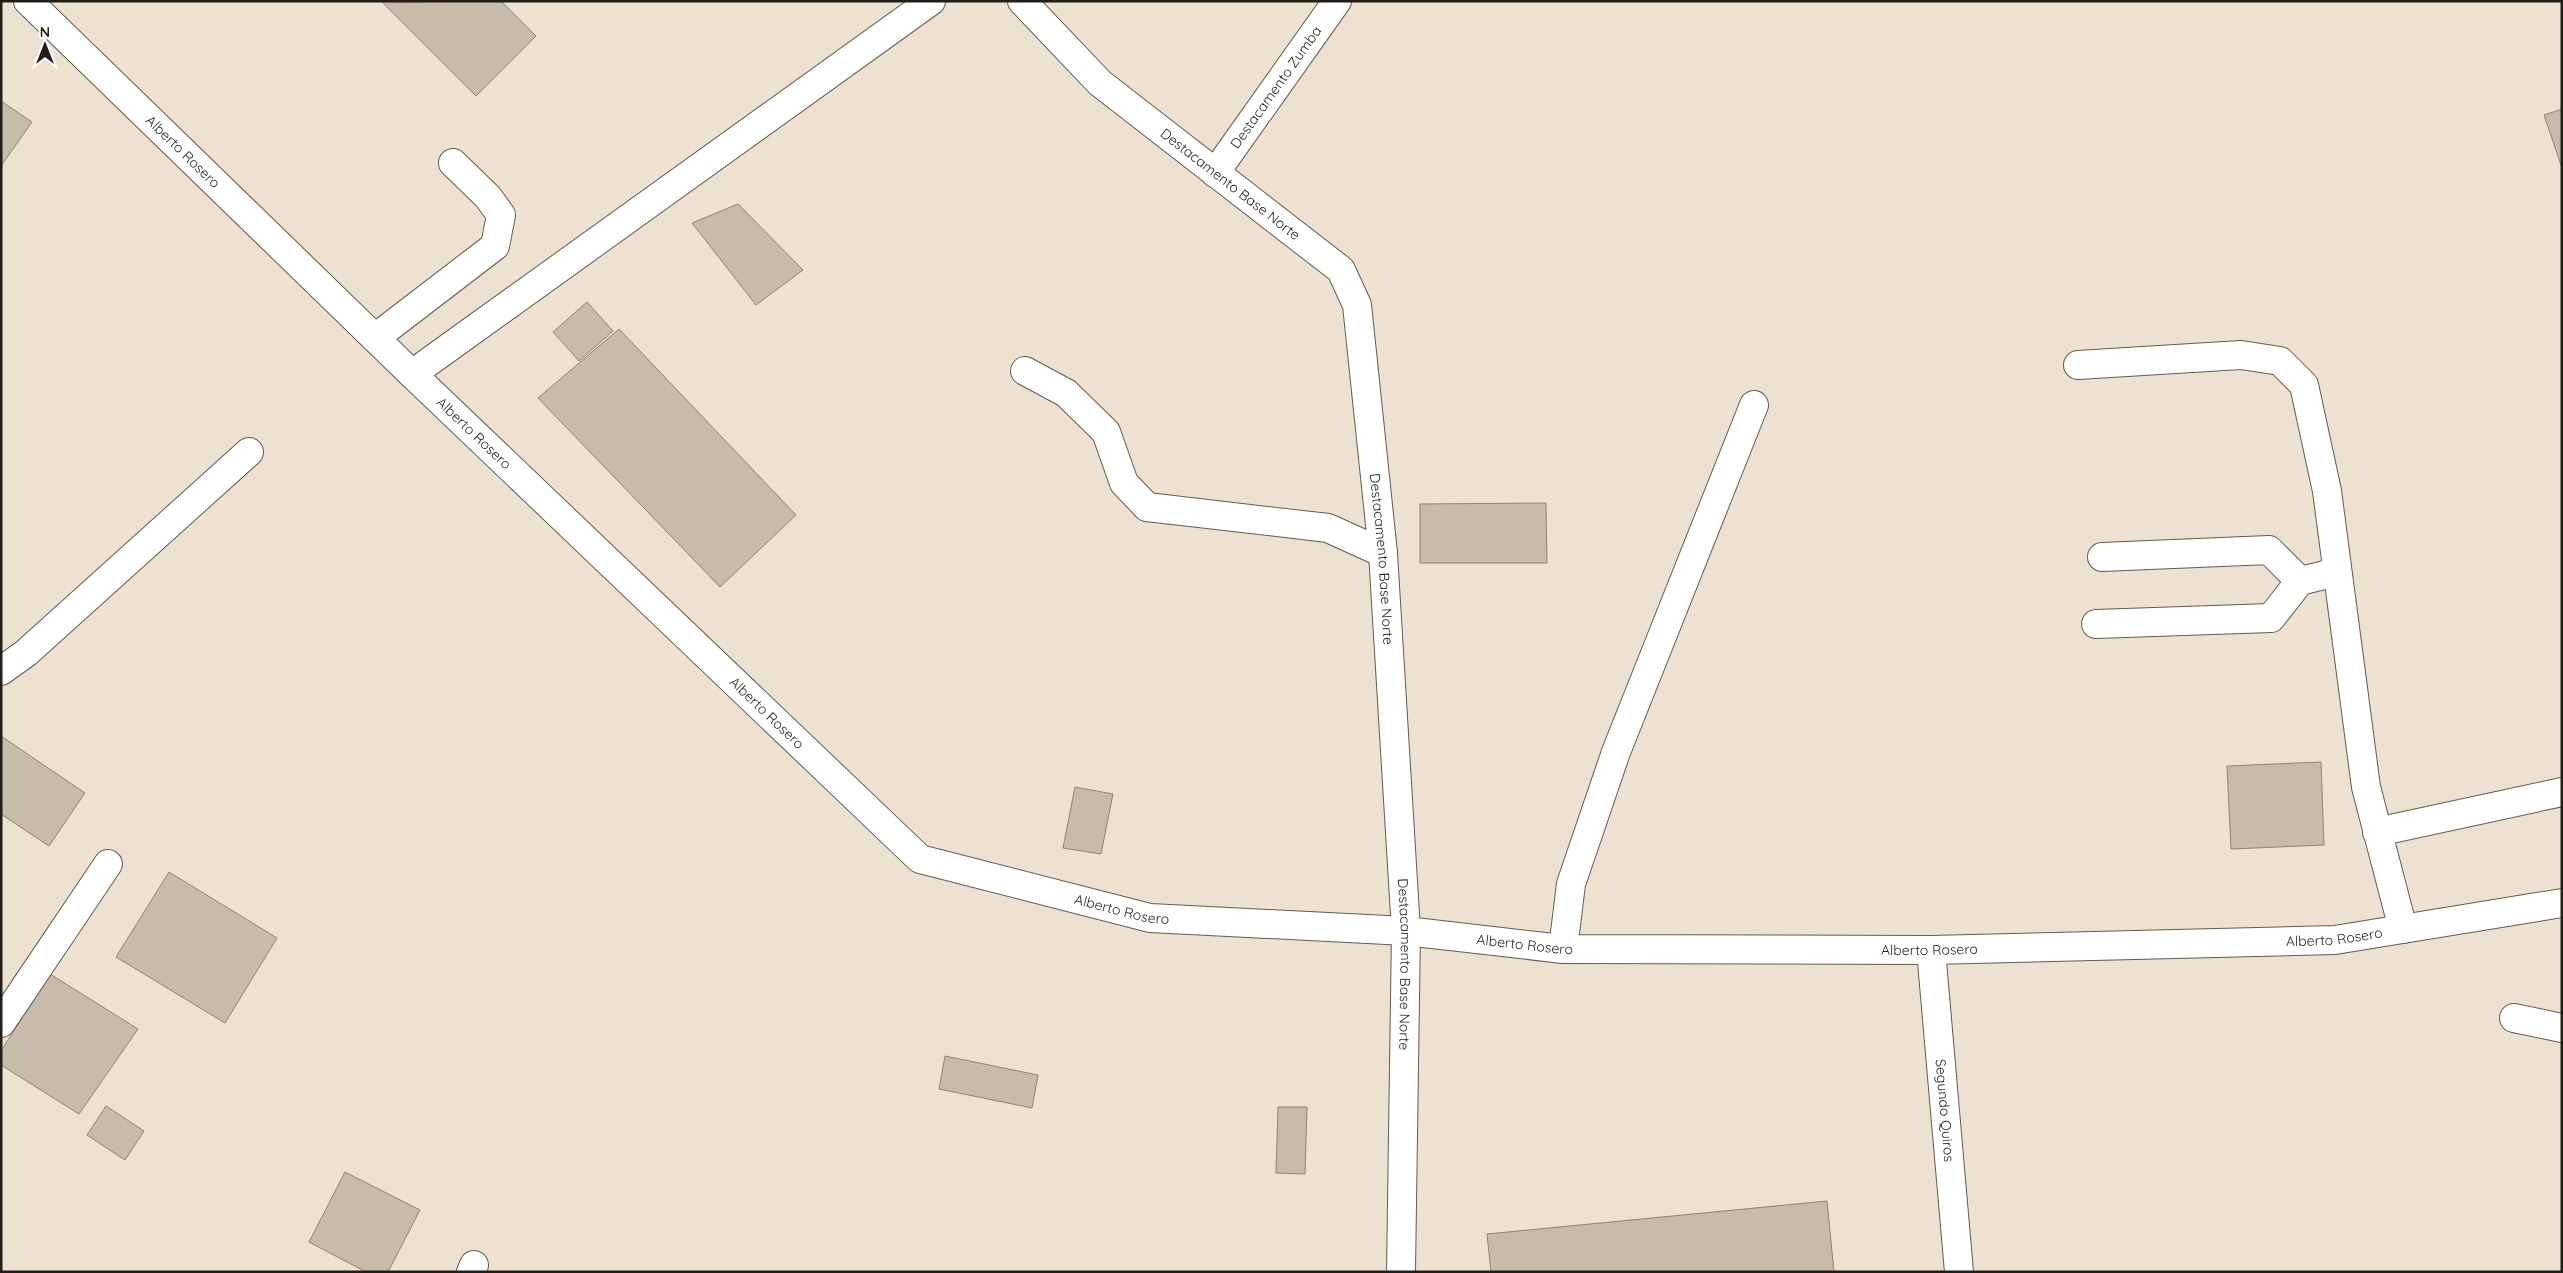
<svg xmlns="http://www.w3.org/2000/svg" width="2563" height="1273" font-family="Quicksand,sans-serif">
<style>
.building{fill:#c7bcab;stroke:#8f8475}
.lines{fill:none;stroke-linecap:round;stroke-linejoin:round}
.minor-casing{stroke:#655b4c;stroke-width:30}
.minor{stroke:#fff;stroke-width:28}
.labels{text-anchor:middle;stroke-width:4.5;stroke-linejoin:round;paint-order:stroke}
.street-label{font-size:14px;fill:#211d17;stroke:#fff}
</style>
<rect width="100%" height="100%" fill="#ede2d1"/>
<!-- building -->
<path class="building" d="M501 1 536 36 476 96 382 2Z
M1 101 32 122 1 166Z
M2562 109V165H2561L2544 115Z
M738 204 803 270 756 305 692 223Z
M587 302 613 331 579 361 553 332Z
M619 329 796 515 720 587 538 398Z
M1546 503 1547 563H1420V504Z
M1 736 85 793 49 846 1 814Z
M2321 762 2324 845 2231 849 2227 766Z
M1075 787 1113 794 1101 854 1063 848Z
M169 872 277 938 225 1023 116 957Z
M50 974 138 1029 79 1114 1 1065V1051Z
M945 1056 1038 1075 1032 1108 939 1089Z
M106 1106 144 1131 125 1160 87 1135Z
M1278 1107H1307L1305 1174 1276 1173Z
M345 1172 420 1210 388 1272H366L309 1242Z
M1827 1201 1834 1272H1491L1487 1234Z"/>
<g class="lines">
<defs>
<g id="minor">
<path id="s1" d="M28 1 412 374 920 859 1150 918 1406 931 1563 949 1931 950 2335 940 2562 903"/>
<path id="s2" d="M1022 1 1100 83 1341 270 1357 305 1383 553 1406 931 1401 1272"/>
<path id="s3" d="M1215 173 1337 1"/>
<path d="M375 338 495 246 501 215 488 197 453 163"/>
<path d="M2078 365 2241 355 2280 361 2304 385 2327 491 2366 787 2403 929"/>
<path d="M1025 371 1066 393 1106 432 1124 483 1147 507 1328 528 1383 553"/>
<path d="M412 374 931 1"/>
<path d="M2102 557 2269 550 2300 581 2337 572"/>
<path d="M2096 624 2271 618 2300 581"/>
<path d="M1 671 26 653 249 452"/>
<path d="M2377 832 2562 792"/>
<path d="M1563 949 1571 884 1616 752 1754 405"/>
<path id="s4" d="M1931 950 1959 1272"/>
<path d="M2514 1018 2562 1028"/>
<path d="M1 1023 108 864"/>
<path d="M471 1272 474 1265"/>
</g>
</defs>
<!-- minor casing -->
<use href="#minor" class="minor-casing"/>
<!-- minor -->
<use href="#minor" class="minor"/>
</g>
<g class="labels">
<!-- street labels -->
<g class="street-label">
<text dy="5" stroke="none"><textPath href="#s3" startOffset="105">Destacamento Zumba</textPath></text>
<text dy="5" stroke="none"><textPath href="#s1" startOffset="216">Alberto Rosero</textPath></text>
<text dy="5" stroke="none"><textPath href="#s2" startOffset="278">Destacamento Base Norte</textPath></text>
<text dy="5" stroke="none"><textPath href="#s1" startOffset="621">Alberto Rosero</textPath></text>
<text dy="5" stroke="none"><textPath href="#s2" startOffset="712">Destacamento Base Norte</textPath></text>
<text dy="5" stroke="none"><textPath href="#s1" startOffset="1026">Alberto Rosero</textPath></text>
<text dy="5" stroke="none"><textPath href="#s1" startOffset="1446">Alberto Rosero</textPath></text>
<text dy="5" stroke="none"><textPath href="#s1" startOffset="2661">Alberto Rosero</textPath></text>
<text dy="5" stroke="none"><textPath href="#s1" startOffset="1851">Alberto Rosero</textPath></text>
<text dy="5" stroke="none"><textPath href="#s1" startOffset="2256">Alberto Rosero</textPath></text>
<text dy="5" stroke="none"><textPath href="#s2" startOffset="1118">Destacamento Base Norte</textPath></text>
<text dy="5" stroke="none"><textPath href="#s4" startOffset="161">Segundo Quiros</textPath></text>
</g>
</g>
<!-- border -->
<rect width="2563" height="1273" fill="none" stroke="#211d17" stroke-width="5"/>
<!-- north arrow -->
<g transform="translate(45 45)" stroke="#ffffff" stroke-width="4" paint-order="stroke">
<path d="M0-4L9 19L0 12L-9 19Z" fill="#211d17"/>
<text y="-8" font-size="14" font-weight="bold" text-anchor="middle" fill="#211d17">N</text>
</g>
</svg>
